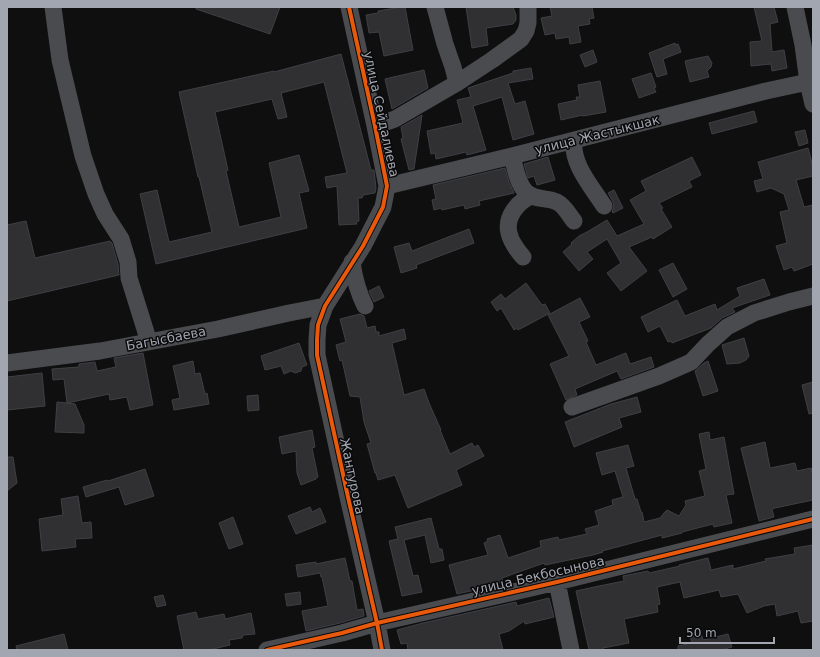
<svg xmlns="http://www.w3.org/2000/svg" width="820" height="657" font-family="'DejaVu Sans',sans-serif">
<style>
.building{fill:#303032;stroke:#3f4044}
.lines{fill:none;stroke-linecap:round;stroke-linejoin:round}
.minor{stroke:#4a4b4f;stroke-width:17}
.cycleway-casing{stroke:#0a0a0b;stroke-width:6}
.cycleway{stroke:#e8590c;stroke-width:4}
.labels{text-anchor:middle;stroke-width:3;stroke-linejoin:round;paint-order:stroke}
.street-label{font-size:13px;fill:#a1a6b1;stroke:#0a0a0b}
</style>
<rect width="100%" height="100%" fill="#0f0f10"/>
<!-- building -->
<path class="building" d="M196 7H280L270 34 196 9Z
M401 7H405L413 50 384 56 379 32 369 33 366 15 378 13V11Z
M466 7H513L516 15V20L513 24 486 28 488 45 472 48Z
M550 7H592L594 18 589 19 590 24 578 26 581 42 570 44 569 37 556 39 555 33 545 35 541 18 552 16Z
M754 7H774L778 22 770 24 772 52 784 50 787 68 772 71 771 64 751 66 750 42 762 41Z
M675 43V45L678 44 681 52 663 59 667 74 657 77 649 53Z
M593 50 597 62 585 67 580 55Z
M341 54 371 170H374L376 188 375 193 363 195 362 198H358L359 221 356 222 357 224 339 225 337 186 327 188 325 177 347 173 324 82 281 93 287 117 278 119 272 99 215 112 228 170 226 171 239 227 281 217 269 163 299 155 309 191 299 193 307 228 156 264 140 194 157 190 169 242 212 232 199 177H198L179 92 274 71V72Z
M708 56 712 63 711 67 707 71 709 77 690 82 685 61Z
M531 68 533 79 508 83 515 104 525 101 534 134 513 140 502 97 473 106 486 150 467 155 466 152 436 159 435 153 431 154 427 131 463 123 457 100 471 97 468 88 513 73V71Z
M424 70 428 88 392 109 385 79Z
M651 73 656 87 654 88 656 92 639 98 632 79Z
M600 81 606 112 583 116V115L561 120 558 104 577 100 576 97H580L578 85Z
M754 111 757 122 712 134 709 123Z
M422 115 414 169 409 170 401 139 403 138 401 127Z
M805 130 808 143 799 146 795 132Z
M808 148 813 167V176L796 180 804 207 813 205V264L794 271 792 267 784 270 776 246 787 243 780 212 789 210 784 194 771 188 757 192 754 181 763 179 758 162Z
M548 157 555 180 537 185 534 176 528 178 524 164Z
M692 157 701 175 689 181 692 187 659 203 663 208 661 209 672 227 653 239 652 237 629 247 647 271 621 291 607 273 621 263 607 239 587 252 593 259 579 271 563 252 572 244 571 243 579 236 587 232 607 220 617 236 644 224 630 200 646 191 641 181Z
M505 168 509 182 514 193 479 201 480 205 465 209 464 205 442 210 441 208 434 210 432 200 436 199 433 185Z
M614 190 623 208 613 213 612 212 614 205 612 200 608 193Z
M26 221 35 258 110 241 112 243 118 264 119 275 7 301V225Z
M469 229 474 243 416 265 417 268 401 273 394 247 409 243 412 251Z
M673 263 687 289 673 297 659 270Z
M764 279 770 295 732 308 735 312 722 318 711 328 672 343 671 341 668 342 660 326 648 332 641 317 677 300 685 316 715 304 717 310 740 296 737 288Z
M526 283 542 305 545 304 550 313 518 330 517 328 514 330 501 308 497 311 491 302 501 294 505 299Z
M379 286 384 297 374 302 369 291Z
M580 298 590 317 579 322 588 341 586 342 596 365 626 353 630 364 651 357 654 367 621 379 617 371 575 389 577 395 566 400 550 364 569 356 548 315Z
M360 314 364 316 367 328 375 326 376 332H379V336L404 329 406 339 392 343 404 395 424 389 429 403 441 430H440L450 454 472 443 474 447 478 445 484 456 456 470 462 485 408 508 395 475 378 480 376 473H375L367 444 371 443 364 422 360 397 350 396 342 360 340 361 336 345 346 342 340 319Z
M744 338 749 356 746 360 740 363 727 364 722 345Z
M299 343 307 365 302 367 301 371 295 373 291 371 284 374 281 366 265 370 261 356Z
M143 353 153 405 130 410 127 397 110 400 109 394 67 403 75 404 84 425V433L55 432 57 402 67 403 64 379 53 380 52 369 79 367V364L95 362 97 371 116 367 114 358Z
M193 361 195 374 200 373 205 394 207 393 209 404 174 410 172 400 180 398 173 366Z
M708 361 718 391 703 396 695 371 704 363Z
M42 373 45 406 7 410V377Z
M813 382V413L809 414 802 385Z
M258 395 259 410 248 411 247 396Z
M637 397 641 412 619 418 622 427 574 447 565 422 611 404Z
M312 430 315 447 312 448 318 477 316 478V479L301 485 297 473 296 451 282 454 279 437Z
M709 432 710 440 724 437 734 494 726 495 732 523 714 527 713 524 682 532V533L662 538V535L602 551 603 552 593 555 545 565 544 563 502 578 503 582 475 589V590L457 594 449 565 488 555 484 543 488 541 487 539 500 535 508 558 541 547 540 541 558 537 559 540 587 534 585 529 599 525 595 511 613 505 612 500 623 497 615 471 602 475 596 453 628 445 634 466 626 468 635 499H637L641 512H642L644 522 660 518 664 513 667 510 679 516 686 505 685 501 705 496 699 471 706 469 699 434Z
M765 442 770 468 795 463 797 471 811 468 813 475V500L775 508 772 509 774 517 759 521 741 448Z
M7 457H13L17 483 7 491Z
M145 469 154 496 125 505 119 487 86 497 83 487 107 480 108 481Z
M78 496 82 523 91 522 92 538 75 539 76 547 42 551 39 519 63 515 61 499Z
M310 507 312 512 320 508 326 522 296 534 288 516Z
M233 517 243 544 229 549 219 523Z
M431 518 439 549H442L444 560 431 563 425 535 404 540 413 576 418 575 422 592 402 596 389 541 398 539 395 527Z
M813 545V621L801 623 798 611 777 616 775 604 764 606 747 613 738 594 721 597 719 590 684 598 680 582 657 587 660 604 657 605 658 612 624 619 629 643 603 648V650H589L576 591 599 586 624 581 623 576 648 571 649 573 680 566 679 565 708 558 711 570 733 565V569L766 561 765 559 795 554 794 548Z
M345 558 350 581H352L357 610 363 609 364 616 340 623 306 631 302 611 328 606 322 577H321L320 573 298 577 296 565 316 562V564Z
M300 592 301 604 287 606 285 594Z
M163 595 166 605 157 607 154 597Z
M549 598 554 617 525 624 524 621 509 631 499 634 503 650H408L407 643 401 644 397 630 423 623 481 610 516 602 517 606Z
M196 612 198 619 224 614 225 619 251 613 255 634 243 635 242 638 229 640 230 645 209 650H184L177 616Z
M701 633 703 640 728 634 732 647 721 650H678V646L692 643 690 636Z
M64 634 68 650H17L16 646Z"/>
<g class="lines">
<!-- minor -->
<path class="minor" d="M53 7 60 60 83 156 96 194 105 214 121 239 128 262 129 278 149 342
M349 7 375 126 387 186 383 207 363 246 325 306 318 325 317 340V355L348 497 377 623 382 650
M435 7 445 44 453 67 457 83
M795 7 803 45 808 82 813 104
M375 126 395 119 457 83 492 60 521 39 526 31 528 23V7
M574 140C571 164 592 187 604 206
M512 156C515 167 517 182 525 191 535 201 546 197 557 202 565 206 569 215 574 221
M387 186 512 156 766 91 808 82
M523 257C517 250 511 242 509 233 505 217 518 201 532 196
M352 262C354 277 358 292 365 306
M7 363 100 351 218 329 289 313 325 306
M572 407 659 376 691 362 708 344 727 327 754 313 789 302 813 296
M557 582 571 650
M267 650 342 633 377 623 557 582 813 519"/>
<defs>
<path id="cycleway" d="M349 7 375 126 387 186 383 207 363 246 325 306 318 325 317 340V355L348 497 377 623 382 650
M267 650 342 633 377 623 557 582 813 519"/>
</defs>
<!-- cycleway casing -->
<use href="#cycleway" class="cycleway-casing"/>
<!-- cycleway -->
<use href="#cycleway" class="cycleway"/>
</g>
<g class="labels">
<!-- street labels -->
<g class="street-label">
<text transform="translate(382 114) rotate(78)" y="5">улица Сейдалиева</text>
<text transform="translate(597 134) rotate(-14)" y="5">улица Жастыкшак</text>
<text transform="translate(166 338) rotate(-11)" y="5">Багысбаева</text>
<text transform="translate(353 476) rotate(78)" y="5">Жантурова</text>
<text transform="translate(538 575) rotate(-13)" y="5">улица Бекбосынова</text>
</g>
</g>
<!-- border -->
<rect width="820" height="657" fill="none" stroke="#a1a6b1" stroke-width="16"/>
<!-- scale -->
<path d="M680 637v6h94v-6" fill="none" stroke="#a1a6b1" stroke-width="2"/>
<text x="686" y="637" font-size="12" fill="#a1a6b1" stroke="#0a0a0b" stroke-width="3" paint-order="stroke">50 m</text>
</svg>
